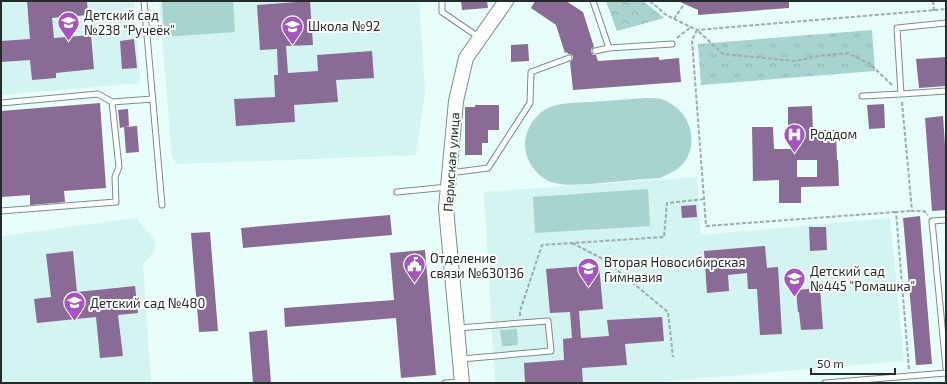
<svg xmlns="http://www.w3.org/2000/svg" width="947" height="384" font-family="'Exo 2',sans-serif">
<style>
.built{fill:#d3f4f0}
.grass{fill:url(#grass-tufts)}
.park{fill:url(#park-crowns)}
.pitch{fill:#a7d4ce}
.building{fill:#8a6b95;fill-rule:evenodd}
.lines{fill:none;stroke-linecap:round;stroke-linejoin:round}
.lane-casing{stroke:#798e8c;stroke-width:7}
.secondary-casing{stroke:#798e8c;stroke-width:16}
.path{stroke:#9badaa;stroke-width:2;stroke-dasharray:4 2;stroke-linecap:butt}
.lane{stroke:#fff;stroke-width:5}
.secondary{stroke:#fff;stroke-width:14}
.labels{text-anchor:middle;stroke-width:4;stroke-linejoin:round;paint-order:stroke}
.poi-label{font-size:13px;fill:#232c2a;stroke:#fff;text-anchor:start}
.street-label{font-size:13px;fill:#232c2a;stroke:#fff}
</style>
<defs>
<pattern id="grass-tufts" width="24" height="20" patternUnits="userSpaceOnUse"><rect width="24" height="20" fill="#a7d4ce"/><path d="M3 7l-1-3M5 7V3M7 7l1-3M15 17l-1-3M17 17v-4M19 17l1-3" fill="none" stroke="#8fb6b1"/></pattern>
<pattern id="park-crowns" width="20" height="18" patternUnits="userSpaceOnUse"><rect width="20" height="18" fill="#a7d4ce"/><path d="M2 6a3 3 0 1 1 6 0M12 15a3 3 0 1 1 6 0" fill="none" stroke="#8fb6b1"/></pattern>
</defs>
<rect width="100%" height="100%" fill="#e7fefb"/>
<!-- built -->
<path class="built" d="M1 1H134L140 83 1 95Z
M159 1H419L425 92 416 155 178 164 172 157Z
M697 177 701 235 890 218 904 361 646 383H495L484 192Z
M136 218 154 239 156 249 143 264 151 383H1V236Z"/>
<!-- grass -->
<path class="grass" d="M872 30 875 71 701 85 698 44Z
M517 329 518 345 502 346 500 330Z"/>
<!-- park -->
<path class="park" d="M606 1H643L664 18 617 31Z"/>
<!-- pitch -->
<path class="pitch" d="M162 1H233L235 32 164 37Z
M646 98C651 98 657 98 661 99 689 108 702 142 682 165 676 171 668 174 660 178 641 179 622 181 603 183 586 184 568 187 551 182 539 178 529 165 526 153 522 136 531 118 546 109 559 102 577 103 591 102 609 101 627 99 646 98Z
M648 189 650 226 535 233 533 197Z"/>
<!-- building -->
<path class="building" d="M27 1H87L88 15 52 18 54 38 91 35 94 69 56 73V78L32 80 30 60 1 62V41L30 39Z
M310 1 313 45 286 46 288 73 318 71 317 55 372 51 374 78 336 80 338 102 294 105 295 122 236 126 234 99 275 97 274 75H278L277 49 260 50 257 5Z
M461 1H487L488 8 462 10Z
M535 1H566L583 12 594 47 591 49V52L593 55H596L598 61 659 57V60L679 58 681 82 573 90 570 62 573 59V56L570 54H568L567 52 565 53 556 25 531 8Z
M678 1H789V8L698 15V10Z
M134 39 137 68 122 69 120 41Z
M528 44 529 61 511 62V45Z
M946 57V86L919 88 916 59Z
M100 103 106 188 64 191 65 202 30 205V195L1 197V111Z
M884 104 885 128 869 129 867 105Z
M475 105H499V130H488V143H482V155H465V107H475Z
M812 106 813 130H836L837 160H838L839 186 801 187V203H779V180L753 181 752 127H773L774 149H793V128H788V107ZM797 160H817V177H797Z
M128 109 129 126 125 127 137 126 139 152 126 153 124 127 120 128 118 110Z
M943 116 946 159V210L932 211 925 118Z
M696 205 697 217 682 218 681 206Z
M390 215 392 235 243 248 241 228Z
M920 216 932 364 916 365 903 218Z
M809 227H826L827 250 810 251Z
M210 232 218 331 199 332 191 233Z
M765 246 767 268 778 267 782 334 760 335 757 289H748L747 273 728 275 729 291 707 293 704 251Z
M425 250 436 375 401 378 396 318 285 327 284 308 394 300 390 253Z
M73 251 77 292 135 286 138 313 118 315 123 356 100 358 96 317 37 323 34 299 51 297 46 254Z
M599 265 603 309 579 311 581 338 609 336 607 320 662 317 664 341 625 344 627 365 582 368 583 383H525L524 363 564 360 563 339 572 338 570 312 550 313 546 269Z
M820 288 823 329 801 330 799 312H798L796 290Z
M267 330 271 383H253L249 332Z"/>
<g class="lines">
<defs>
<path id="lane" d="M144 1 162 205
M442 1V12L480 38
M593 1 609 48 672 44
M595 51 609 48
M901 94 946 91
M862 96 901 94 897 28 946 23
M1 103 98 94 112 102
M450 173 488 168 530 103 531 72 569 58
M397 192 448 187
M1 211 116 202 115 177 119 167 112 102 153 99
M946 220 932 221 946 368
M458 328 548 321 551 351 461 359
M445 383 461 382
M825 383 946 373"/>
<path id="secondary" d="M462 383 446 208 456 101 466 58 506 1"/>
</defs>
<!-- lane casing -->
<use href="#lane" class="lane-casing"/>
<!-- secondary casing -->
<use href="#secondary" class="secondary-casing"/>
<!-- path -->
<path class="path" d="M650 1 665 14 674 19 697 30 946 9
M933 1 934 11
M674 19 684 4
M677 38 691 27
M892 85 870 64 847 53 819 56 795 61 723 54 697 30 692 40 706 226 896 212
M902 102 912 211H924L928 215
M572 243 605 260 668 312 673 357
M520 316V311L542 245 664 237 667 203 705 199
M909 369 896 212 912 211"/>
<!-- lane -->
<use href="#lane" class="lane"/>
<!-- secondary -->
<use href="#secondary" class="secondary"/>
</g>
<!-- icons -->
<defs>
<symbol id="school-pin" viewBox="-11 -11 22 30"><path d="M0 17L-7.5 6A9.5 9.5 0 1 1 7.5 6Z" fill="#a754c3" stroke="#fff"/><path d="M0-5L7-2L0 1L-7-2ZM-4 1L0 2.5L4 1V4Q0 6-4 4Z" fill="#fff"/></symbol>
<symbol id="hospital-pin" viewBox="-11 -11 22 30"><path d="M0 17L-7.5 6A9.5 9.5 0 1 1 7.5 6Z" fill="#a754c3" stroke="#fff"/><path d="M-5-5h3v3.5h4V-5h3V5h-3V1.5h-4V5h-3Z" fill="#fff"/></symbol>
<symbol id="civic-pin" viewBox="-11 -11 22 30"><path d="M0 17L-7.5 6A9.5 9.5 0 1 1 7.5 6Z" fill="#a754c3" stroke="#fff"/><path d="M-.6-6.5H3V-4.5H.6V-3L4-1V1h2V6H-6V1h2V-1L-.6-3ZM-1.2 2.5V6h2.4V2.5Z" fill="#fff"/></symbol>
</defs>
<g fill-rule="evenodd">
<use href="#school-pin" x="56" y="10" width="25" height="34"/>
<use href="#school-pin" x="280" y="14" width="25" height="34"/>
<use href="#hospital-pin" x="782" y="122" width="25" height="34"/>
<use href="#civic-pin" x="402" y="252" width="25" height="34"/>
<use href="#school-pin" x="576" y="256" width="25" height="34"/>
<use href="#school-pin" x="782" y="266" width="25" height="34"/>
<use href="#school-pin" x="62" y="290" width="25" height="34"/>
</g>
<g class="labels">
<!-- poi labels -->
<g class="poi-label">
<text x="84" y="20">Детский сад<tspan x="84" dy="15">№238 "Ручеёк"</tspan></text>
<text x="308" y="31">Школа №92</text>
<text x="810" y="139">Роддом</text>
<text x="430" y="263">Отделение<tspan x="430" dy="15">связи №630136</tspan></text>
<text x="604" y="267">Вторая Новосибирская<tspan x="604" dy="15">Гимназия</tspan></text>
<text x="810" y="276">Детский сад<tspan x="810" dy="15">№445 "Ромашка"</tspan></text>
<text x="90" y="308">Детский сад №480</text>
</g>
<!-- street labels -->
<g class="street-label">
<text transform="translate(451 162) rotate(-86)" y="5">Пермская улица</text>
</g>
</g>
<!-- border -->
<rect width="947" height="384" fill="none" stroke="#232c2a" stroke-width="4"/>
<!-- scale -->
<path d="M811 368v6h84v-6" fill="none" stroke="#232c2a" stroke-width="2"/>
<text x="817" y="368" font-size="12" fill="#232c2a" stroke="#ffffff" stroke-width="3" paint-order="stroke">50 m</text>
</svg>
